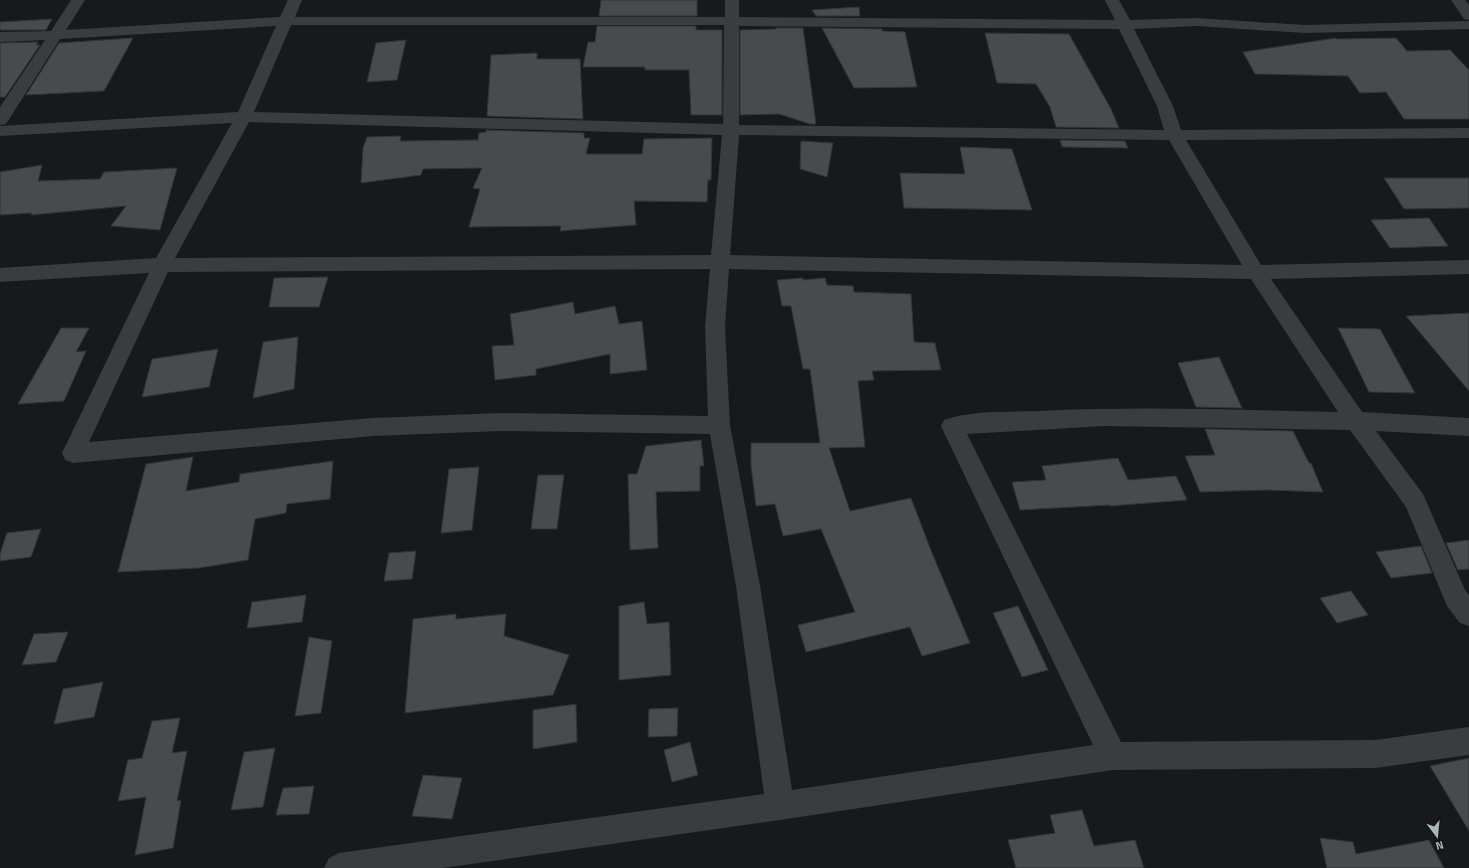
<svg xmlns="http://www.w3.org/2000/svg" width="1469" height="868" font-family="'Titillium Web',sans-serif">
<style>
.building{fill:#474b4d;stroke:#323436}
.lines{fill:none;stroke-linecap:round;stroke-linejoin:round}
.minor{fill:#393d3f;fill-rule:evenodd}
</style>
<rect width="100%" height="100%" fill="#18191a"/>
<!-- building -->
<path class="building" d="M601 0H697V16H599Z
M859 7 860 16H816L812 10Z
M52 19 46 30H0V22Z
M597 26H696V30H722V115H691L689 70H645V67H583L588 42H595Z
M776 28H803L816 124H810L779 114 740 115V30L776 29Z
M822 28 882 29V31L905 32 917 87 854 88Z
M985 33 1069 34 1111 109 1119 128 1056 127 1050 107 1036 84 997 83Z
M133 38 104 91 26 95 59 43Z
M1336 38 1337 39 1396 38 1407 51 1450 50 1469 70V119H1404L1386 92 1360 93 1348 76 1255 74 1243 52Z
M406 40 397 80 367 82 376 43Z
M38 42 36 45H40L5 97H0V43Z
M537 53V59H580L583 119 487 116 491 55Z
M486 130 584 133V138H590L586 154H642L644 139 712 138 711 180H708L707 202 634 201 636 225 560 231 561 226 469 227 480 189 473 188 482 168 423 169 421 175 361 183 363 148 367 137 401 136 400 141 478 140 479 133 486 132Z
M1060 140 1125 141 1128 148 1062 147Z
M801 141 833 143 827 177 800 169Z
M960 147 1012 149 1032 210 904 208 900 173 965 174Z
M42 165 38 181 100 179 104 172 177 168 160 230 111 226 126 206 31 215 32 213 0 215V172Z
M1384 178H1469V208L1404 209Z
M1429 218 1448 246 1390 248 1371 220Z
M328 277 319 307H269L274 278Z
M803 278V280L825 278 827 285 853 286 854 292 911 294 914 342 935 343 941 370 872 371 874 380 858 381 865 447 829 448 850 511 911 498 932 553 970 643 922 656 910 627 806 652 798 625 855 612 821 529 783 536 775 504 756 506 751 466V443H820L810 369H803L791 306H782L777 280Z
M573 302 575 314 615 306 619 324 642 321 647 370 610 374V354L536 369V375L495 380 492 346 514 345 510 314Z
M1469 313V391L1406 316Z
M61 328H89L76 352 86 351 64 401 18 404Z
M1338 328 1380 329 1415 393 1369 392Z
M298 337 294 389 253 398 263 342Z
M218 349 209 387 142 397 152 359Z
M1219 357 1242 408 1196 407 1178 363Z
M1205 429 1293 431 1309 463H1311L1323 492 1266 490 1200 492 1185 456 1215 455Z
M701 440 704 466H700V491L656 492 658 548 630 550 628 474H637L646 446Z
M193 457 186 491 239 482 240 474 333 461 330 499 287 504 286 513 255 519 248 560 199 568 118 572 146 464Z
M1118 458 1128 480 1176 476 1187 500 1110 506 1109 505 1020 510 1012 482 1046 480 1042 466Z
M479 467 472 530 441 533 449 469Z
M538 475H564L557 529H531Z
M41 529 31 557 0 561V554L7 533Z
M1469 540V569L1458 570 1446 543Z
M1421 546 1432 573 1391 578 1376 552Z
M416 551 412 579 384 581 389 553Z
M1351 591 1368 615 1337 623 1320 598Z
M306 595 302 622 247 628 252 602Z
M644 602 647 624 669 622 671 675 619 680V606Z
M1018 606 1048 670 1022 677 993 613Z
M456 614V619L506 614 504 636 569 655 553 695 405 713 413 619Z
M68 632 56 662 22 665 34 634Z
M309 637 332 641 321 713 295 716Z
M103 682 94 717 54 724 63 689Z
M576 704 577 742 533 749V710Z
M678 708 677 736 648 737 649 709Z
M180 718 172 753 187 751 177 801 181 800 173 848 135 855 146 797 118 801 128 760 142 758 152 721Z
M690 742 698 775 672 782 664 750Z
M275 748 263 807 231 810 244 752Z
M1469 758V831L1430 766Z
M423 775 462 778 452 819 412 816Z
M314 786 309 814 276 815 283 788Z
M1082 810 1094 846 1135 840 1144 868H1016L1008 840 1055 833 1050 815Z
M1320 838 1353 842 1356 854 1429 840 1444 868H1327Z"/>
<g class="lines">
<!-- minor -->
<path class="minor" d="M71 0H85L66 30 280 17 288 0H302L295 17H725V0H739V17L1115 20 1105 0H1119L1130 20 1196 18 1305 25 1469 21V29L1305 33 1196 26 1134 29 1173 106 1181 130 1469 128V138L1186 140 1261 265 1469 260V274L1271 279 1362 412 1469 418V436L1376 431 1423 494 1465 590 1469 595V626L1460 623 1447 606 1406 507 1350 430 1104 426 967 434 1121 742 1375 740 1469 727V755L1375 768 1113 770 780 820 443 868H324L329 858 339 853 764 794 736 586 710 434 500 431 373 436 73 463 65 460 62 453 149 273 0 282V268L156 258 232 123 0 136V126L238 112 276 26 60 39 6 124 0 125V107L45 40 0 42V32L51 31ZM291 25H724L723 124 254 112ZM739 26 1119 29 1157 106 1164 130 739 125ZM249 122 722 135 711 255 175 258ZM739 135 1169 140 1242 265 730 255ZM710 269 705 327 708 416 500 413 373 418 89 442 168 272ZM729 269 1251 279 1338 412C1239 410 1140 406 1041 411 1012 412 971 410 944 420L941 426 1093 745 792 790 760 586 730 425 725 327Z
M1451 0H1465L1469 5V20L1464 19Z"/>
</g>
<!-- north arrow -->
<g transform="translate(1437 836) rotate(164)" stroke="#131415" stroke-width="3" paint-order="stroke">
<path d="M0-3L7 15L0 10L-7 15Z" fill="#abb6b9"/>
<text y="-6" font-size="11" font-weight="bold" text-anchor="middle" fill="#abb6b9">N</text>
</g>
</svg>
